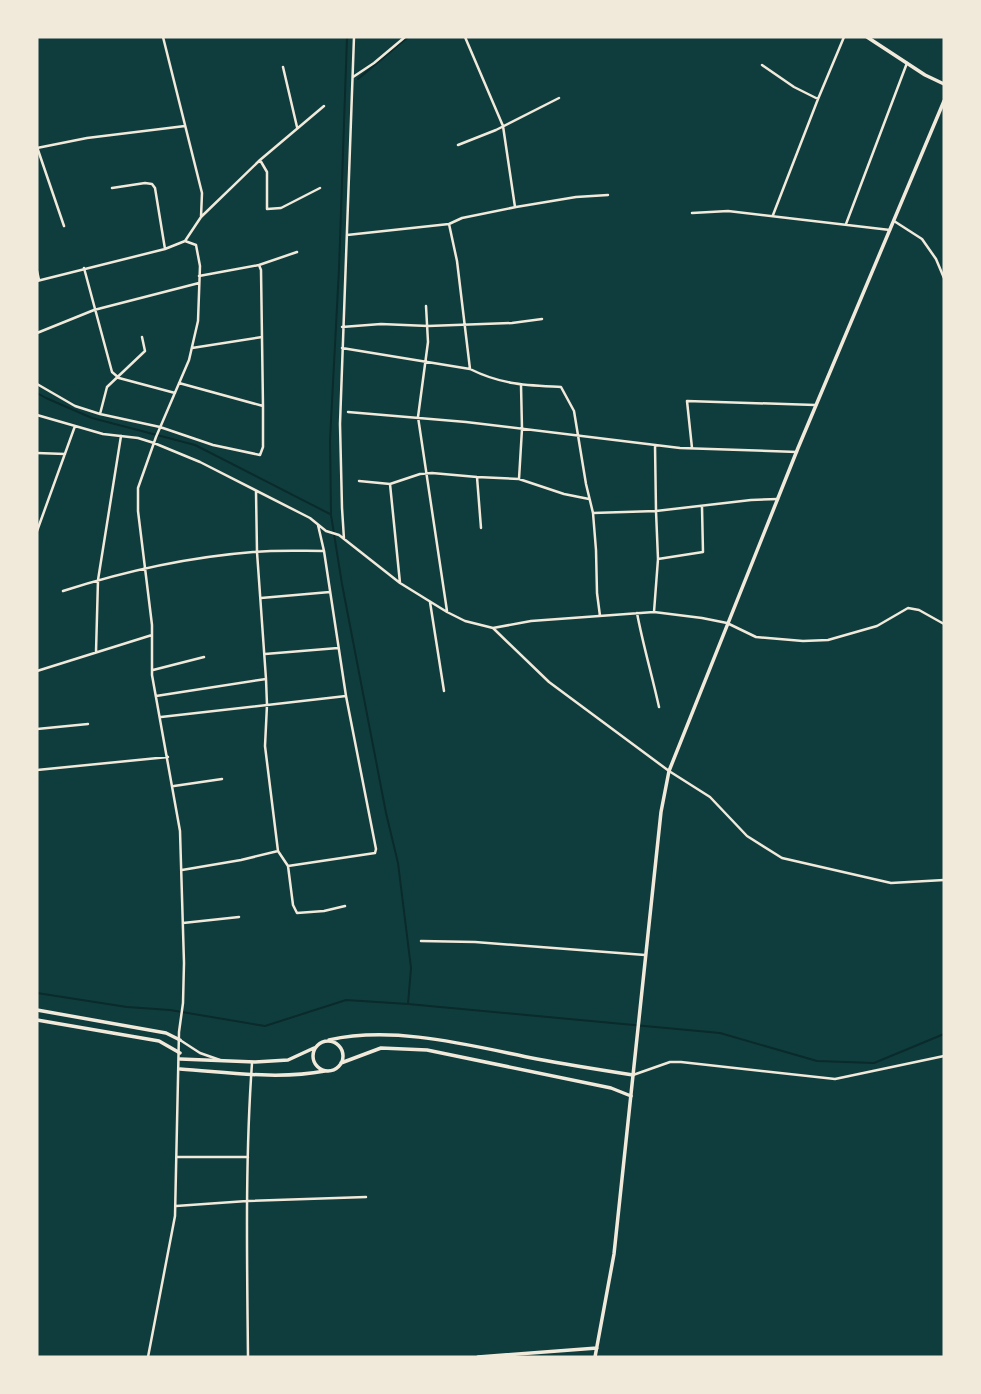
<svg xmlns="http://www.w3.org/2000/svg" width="981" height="1394" font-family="Cabin,sans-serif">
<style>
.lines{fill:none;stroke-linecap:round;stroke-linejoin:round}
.stream{stroke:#0a2a2b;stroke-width:2}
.minor{stroke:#f1e9da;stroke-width:2.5}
.tertiary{stroke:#f1e9da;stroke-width:3.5}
.secondary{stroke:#f1e9da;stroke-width:3.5}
</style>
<rect width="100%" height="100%" fill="#0f3d3e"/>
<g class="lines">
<!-- stream -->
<path class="stream" d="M347 37 339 269 330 440 331 515 342 584 386 813 398 863 411 968 408 1004
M358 79 408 37
M37 393 46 398 92 418 195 445 330 514
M37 993 127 1007 170 1010 265 1026 346 1000 408 1004 720 1033 817 1061 874 1063 944 1034"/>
<!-- minor -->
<path class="minor" d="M465 37 503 126 515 207
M762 65 794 87 818 99
M283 67 297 127
M353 77 374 63 405 37
M458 145 496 130 559 98
M37 147 64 226
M37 148 87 138 185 126
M260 160 267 172V209L281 208 320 188
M112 188 145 183 152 184 155 188 165 249
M692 213 728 211 890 230
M773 215 818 99 844 37
M201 217 260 160 324 106
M894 221 922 239 936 259 944 278
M449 224 457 261 470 369
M846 224 907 63
M347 235 449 224 462 218 516 207 576 197 608 195
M84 268 112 372 119 378 175 393
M37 271 39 280
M199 276 259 265 297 252
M37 281 165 249 185 241 201 217 202 193 163 37
M426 306 428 342 418 417 447 611
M342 327 381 324 428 326 512 323 542 319
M37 333 94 310 199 283
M192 348 262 337
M342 348 470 369C502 385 526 385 561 387L574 411 586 484 593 513 596 550 597 593 600 616
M179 383 263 406
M37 384 75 406 100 414 160 427 213 445 260 455 263 447V406L261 270 259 265
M348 412 466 422 680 448 797 452
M100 414 107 387 145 351 142 337
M37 415 103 434 138 438 154 443 200 462 310 518 326 531 339 535 400 583 447 612 465 621 493 628 531 621 654 612 702 618 727 623 756 637 803 641 828 640 877 626 908 608 919 610 944 624
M692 448 687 401 815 405
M37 453 65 454
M477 477 481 528
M519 479 522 429 521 385
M359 481 390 484 420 474 432 473 477 477 519 479 564 494 589 499
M390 484 400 583
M256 491 257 552 266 679 267 705 265 746 278 851 288 866 293 905 297 913 324 911 345 906
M593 513 656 511 751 500 778 499
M318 525 324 551 346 696
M37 531 75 426
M344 539 342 508 340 424 354 37
M658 559 703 552 702 507
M63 591C122 572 190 557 253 552 277 550 300 551 324 551
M261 598 330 592
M430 602 444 691
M654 612 658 559 656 511 655 445
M637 613C643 645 652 675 659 707
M493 628 549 682 669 771 710 797 747 836 782 858 891 883 944 880
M96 652 98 580 121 436
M265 654 338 648
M153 670 204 657
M37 671 152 635
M156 696 266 679
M161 717 346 696 376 849 375 853 288 866
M37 729 88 724
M37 770 168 757
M174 786 222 779
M182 870 241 860 278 851
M183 923 239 917
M421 941 475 942 645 955
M180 1040 200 1053 220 1060
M633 1075 670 1062H681L835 1079 944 1056
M178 1157H248
M176 1206 247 1201 366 1197
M148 1357 175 1216 179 1032 183 1003 184 963 180 831 152 675V625L138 511V488L156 437 189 360 198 321 200 266 196 245 185 241
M248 1357C247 1259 245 1161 252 1063"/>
<!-- tertiary -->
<path class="tertiary" d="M867 37 925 75 944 84
M37 1010 166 1033 180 1040
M37 1020 159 1041 180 1053
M329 1040C395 1025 472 1046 537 1059 569 1065 601 1070 633 1075
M313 1056a15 15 0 1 1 30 0a15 15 0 1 1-30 0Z
M180 1059 255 1062 288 1060 314 1048
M341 1063 381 1048 427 1050 611 1088 631 1096
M180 1069C227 1072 277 1080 325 1071"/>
<!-- secondary -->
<path class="secondary" d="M478 1357 597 1348
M595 1357 614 1254 661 812 669 771 798 448 944 101"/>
</g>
<!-- border -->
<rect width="981" height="1394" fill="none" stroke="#f1e9da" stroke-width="77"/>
</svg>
